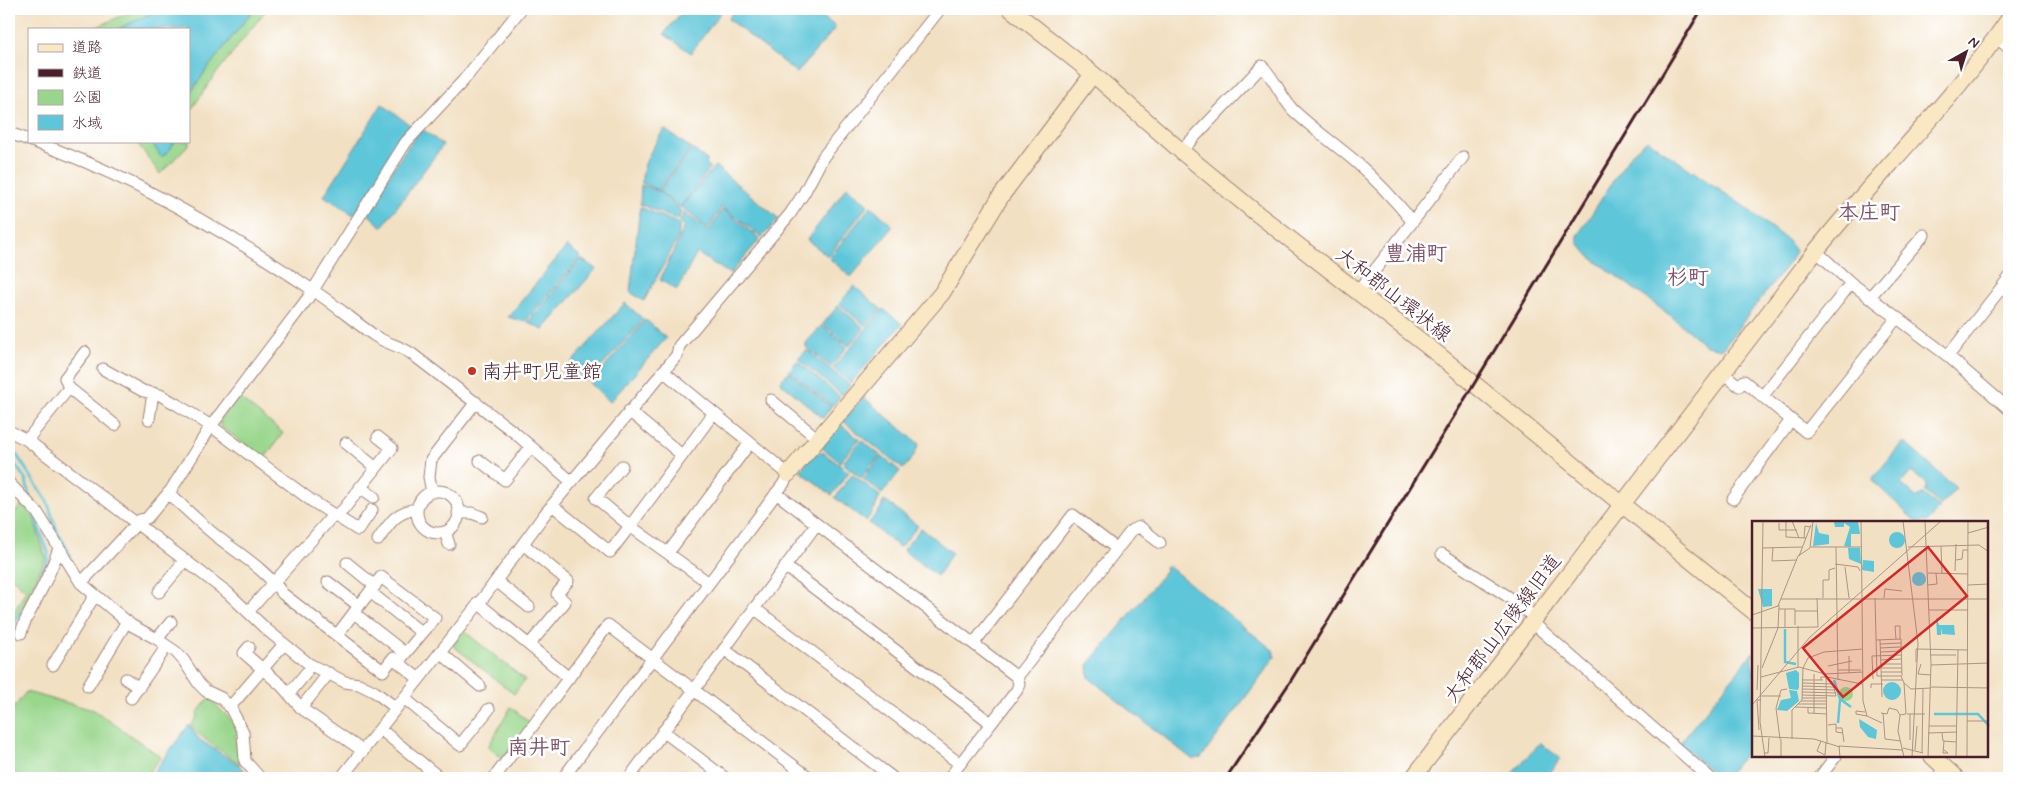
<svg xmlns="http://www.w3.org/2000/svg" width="2018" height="787" font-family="Mynerve,'Klee One',sans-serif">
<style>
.green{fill:#98d68b;stroke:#717a5b}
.water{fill:#5dc6d9;stroke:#547282}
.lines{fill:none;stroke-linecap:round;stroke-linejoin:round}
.stream{stroke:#5dc6d9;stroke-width:3}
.street-casing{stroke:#9e8076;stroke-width:13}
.secondary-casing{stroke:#9e8076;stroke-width:18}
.street{stroke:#fff;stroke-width:11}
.secondary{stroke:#fae7c3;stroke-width:16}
.rail{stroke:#4a1f2b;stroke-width:3}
.poi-dot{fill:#c8321e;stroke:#fff;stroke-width:2}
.labels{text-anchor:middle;stroke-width:5;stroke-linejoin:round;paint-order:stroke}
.street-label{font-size:20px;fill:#4a1f2b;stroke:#fff}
.poi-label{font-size:20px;fill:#4a1f2b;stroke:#fff;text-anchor:start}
.neighbourhood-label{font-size:21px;font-weight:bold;fill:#7c5369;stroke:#fff}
.inset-river{fill:none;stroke:#5dc6d9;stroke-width:2.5}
.inset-road{fill:none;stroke:#af9386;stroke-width:1}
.view{fill:#d62828;fill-opacity:0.15;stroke:#d62828;stroke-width:2.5}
.inset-edge{fill:none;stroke:#4a1f2b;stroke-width:2.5}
</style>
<rect width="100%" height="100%" fill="#fff"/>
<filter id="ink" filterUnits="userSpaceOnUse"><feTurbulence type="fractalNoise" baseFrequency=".02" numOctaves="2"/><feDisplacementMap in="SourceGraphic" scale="10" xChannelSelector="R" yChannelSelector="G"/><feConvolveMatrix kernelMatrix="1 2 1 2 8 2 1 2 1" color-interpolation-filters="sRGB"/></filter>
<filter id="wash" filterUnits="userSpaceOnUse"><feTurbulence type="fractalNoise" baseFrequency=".0096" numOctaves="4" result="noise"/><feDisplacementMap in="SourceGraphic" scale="20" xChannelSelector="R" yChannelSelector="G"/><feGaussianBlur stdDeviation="1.12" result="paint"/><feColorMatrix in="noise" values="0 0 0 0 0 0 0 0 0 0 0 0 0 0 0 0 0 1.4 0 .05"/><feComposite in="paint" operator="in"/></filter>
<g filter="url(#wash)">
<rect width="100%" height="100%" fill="#f2e0c2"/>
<!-- green -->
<path class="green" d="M136 9H160L118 29H93Z
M254 9H267L215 75 189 113V95L207 69Z
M189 138V144L160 174 136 141H151L162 157 169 151 175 141H189Z
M238 397 283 433 264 459 220 426V421Z
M22 504 33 516 46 558 25 602 11 627 9 637V621L26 590 9 575V521Z
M464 631 525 680 514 694 452 645Z
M26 692 94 710 161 757 144 778H9V714Z
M209 698 235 724 238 733 235 735 240 765C224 750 206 744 191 726L198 715 197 713Z
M511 707 530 723 503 759 488 747Z"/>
<!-- water -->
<path class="water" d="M160 9H254L207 69 189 95V29H118Z
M684 9H723L691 53 664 34Z
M735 9H812L836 27 797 73 728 19Z
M382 104 414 128 354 215 324 196Z
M664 129 691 148 658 190 642 183C641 163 655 145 664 129Z
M420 131H425L443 145 382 227 366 212 406 149Z
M1647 140 1745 207 1788 241 1795 251 1790 261 1722 349 1706 346 1671 316 1589 256 1578 243V235L1630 155Z
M151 141H175L169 151 161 157Z
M692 149 707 160 706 163 710 168 680 208 659 191Z
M715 166 778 218V220L762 237 722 207 708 229 681 207Z
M641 185 658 191 681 211 679 219 677 220 640 204Z
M847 187 868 205 828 256 807 240Z
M871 206 893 226 851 277 829 258Z
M640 207 679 224V236L644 301 630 292Z
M723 209 760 239 730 274 697 253 677 290 660 280 682 233 683 226 680 221 684 213 709 231Z
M567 246 581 257 525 322 508 317Z
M581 259 596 269 543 330 528 322Z
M854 286 881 309 866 326 839 304Z
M625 303 644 320 588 381 578 373 571 363Z
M838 306 864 328 849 346 823 324Z
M883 309 902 324 851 383 833 368Z
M646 320 666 338 610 402 590 383Z
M822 325 847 347 831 367 806 347V343Z
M807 350 850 385 842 395 798 359Z
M797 361 840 397 832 406 789 371Z
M788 372 831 407 823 418 780 382Z
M863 397 919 444 913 457 903 469 843 421Z
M840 424 859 439 840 462 821 447Z
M861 440 880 455 861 478 843 463Z
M1902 443H1905L1956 488 1941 505 1925 492 1927 488V484L1911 472 1901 484 1916 497 1923 494 1940 508 1927 522H1916L1874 482 1873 478Z
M821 451 849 472 832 495 800 471 815 452 818 454Z
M881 456 900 471 882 494 863 479Z
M852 474 880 496 875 508 866 521 835 498Z
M884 500 918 526 901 546 899 547 869 523 881 508Z
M921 528 952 553 937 576 903 550Z
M1168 566 1274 651 1275 657 1201 758 1192 759 1089 678 1088 665 1166 571 1165 568Z
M1753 652V745L1725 778H1719L1679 744Z
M189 725 200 740 235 762 252 778H149Z
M1540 743 1560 758 1547 778H1508Z"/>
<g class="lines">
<!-- stream -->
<path class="stream" d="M9 452 16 454 47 501 58 533 71 556
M9 456 26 480 30 500
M33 593 48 560V552L35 518
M9 659 12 627 30 601"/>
</g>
</g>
<g filter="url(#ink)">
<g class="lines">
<defs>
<path id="street" d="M1997 38 2009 48
M9 133 29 140
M32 141C133 176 232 235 320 295 339 308 356 323 375 336 387 344 401 346 412 354L515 433 572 482
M1181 151 1262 66C1275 79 1281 97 1293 110 1313 129 1335 144 1356 162 1376 180 1395 200 1412 221
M1816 251 1851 283 1948 356 2009 409
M1357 293 1463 157
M1869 298 1924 235
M1948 356 2009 278
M103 369 143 391 160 395 176 404 211 426 312 501 358 530 372 510
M1723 373 1739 386 1744 381 1806 432 1896 319
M69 388 115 425
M1762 397 1851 283
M771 400 818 439
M629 411 682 455
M149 419 153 393
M9 431 27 440 228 593 267 630 309 664 345 682 359 684 375 692 396 708
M27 440 69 388 65 378 85 352
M346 443 376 468
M480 461 505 480 531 447
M622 466 596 498 630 526 713 414
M9 483 37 512 81 583 131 625 157 639 176 652 184 661 199 684 206 691 221 698 230 707 243 732 245 761 260 778
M360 487 374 497
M417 512a21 21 0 1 1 42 0a21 21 0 1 1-42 0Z
M432 492 429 477 431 460 476 402
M168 493C184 507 199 522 215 535 239 554 265 569 283 594L383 671 393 658 419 679
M776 493 1017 677 1019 684 1017 690 949 778
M1733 499 1791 420
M552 505 610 552 630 526 709 583
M458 513H472L482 517
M445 532 449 544
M378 540C390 523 395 512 417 509
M523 544 568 581 557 594 565 602 529 645
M1117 549 1132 530 1140 527 1160 543
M668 553 749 444
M1442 554 1515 601 1536 619
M347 563 375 586
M785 566 991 723
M496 581 529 607
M328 582 359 606
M81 583 140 520 147 518 171 490 211 426 308 298 406 142 463 81 521 9
M159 592 185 560
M370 592 422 633
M478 603 569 678
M754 608 960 764
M248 612 329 520 343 510 392 448 378 437
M354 613 405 653
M1533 623 1710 778
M21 633C24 620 31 611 36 600 45 583 53 566 59 548
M337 635 381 577 435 618 398 662
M157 639 171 622
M974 643 1073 515 1117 549 1017 677
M249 647 244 653 281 685 301 708 363 751
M724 649 893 778
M440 652 480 686
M53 665 95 595
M126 679 139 688
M88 686 127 621
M289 694 306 673
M131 698 167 646
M404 698 460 745 489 709
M230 707 284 644
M301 708 329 673
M380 729 440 778
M663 731 725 778
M341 778 487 593 544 515 677 355 679 346 790 214 804 193 823 157 940 9
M494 778 608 625 810 778
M563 778 784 483 788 474 663 371
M629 778 816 525
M1819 778 1836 756
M1937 778 1946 767"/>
<path id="secondary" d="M1011 9 1093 74 1181 151 1255 212 1435 352 1753 611
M788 474 942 293 1001 196 1093 74
M1932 756 1956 778
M1413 778 1816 251C1879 172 1952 102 2009 19"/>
</defs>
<!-- street casing -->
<use href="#street" class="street-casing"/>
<!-- secondary casing -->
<use href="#secondary" class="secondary-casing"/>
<!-- street -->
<use href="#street" class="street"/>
<!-- secondary -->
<use href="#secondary" class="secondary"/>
<!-- rail -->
<path class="rail" d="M1226 778 1290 682 1474 384 1702 9"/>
</g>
</g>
<!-- markers -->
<circle class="poi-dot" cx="472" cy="371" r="5"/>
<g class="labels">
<!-- street labels -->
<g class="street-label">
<text transform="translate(1394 294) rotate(38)" y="7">大和郡山環状線</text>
<text transform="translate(1502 628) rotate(-53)" y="7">大和郡山広陵線旧道</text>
</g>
<!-- poi labels -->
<g class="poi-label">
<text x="482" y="378">南井町児童館</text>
</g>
<!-- neighbourhood labels -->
<g class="neighbourhood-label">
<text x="1869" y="219">本庄町</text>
<text x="1416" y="260">豊浦町</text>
<text x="1688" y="284">杉町</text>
<text x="539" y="754">南井町</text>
</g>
</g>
<!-- overview -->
<g transform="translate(1752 521)">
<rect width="236" height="236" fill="#f2e0c2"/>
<path d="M87 173a7 7 0 1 1 14 0a7 7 0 1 1-14 0Z" fill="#98d68b"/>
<path d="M106 0 108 13H99V26L92 25 98 6 92 2V6H83L82 1ZM64 2 67 12 77 14V23L61 25ZM137 19a8 8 0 1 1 16 0a8 8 0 1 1-16 0ZM96 27H108L109 43 97 38ZM111 39 122 40V51L110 49ZM160 58a7 7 0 1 1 14 0a7 7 0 1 1-14 0ZM6 68H20V85L11 86ZM184 96 187 104H202L203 114 190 113 189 106V114H185ZM44 149 47 152V166L46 169 37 168 34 152ZM131 170a9 9 0 1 1 18 0a9 9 0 1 1-18 0ZM37 169 45 170 47 180 35 190 25 189 29 179 39 177ZM107 198 125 209 124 218 116 216 108 206Z" fill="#5dc6d9"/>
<path class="inset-river" d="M33 108V141L44 143M82 159 88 178 99 186M182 193H226L237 205M86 202 88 179"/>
<path class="inset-road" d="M11 0 8 201 13 236M34 0V16L54 17M40 0 47 17M109 0 110 77M151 0 166 122 160 236M173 0 179 143 176 236M27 2V9H45M216 12 237 6M52 17 53 5 58 6M189 25 190 52M21 26 20 40 45 39M59 26H109M84 26 86 159M156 26 227 24 237 31M10 27 50 26M47 35 59 4M204 39 210 38 211 29H216M83 43 106 46 108 50M93 46 97 77M203 50 204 23M176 52 216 53M176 64 185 63 184 52M216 64 237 63M71 77V59H77V49L83 47M110 77 111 180 115 195 130 202M123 77 125 155H149L152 162 154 193 148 194 146 210 152 236M132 77 133 68 150 70M29 78H237M27 88H43V104M177 89H216M43 90H65M0 94 26 85 46 35 58 27 61 0M46 105V146M0 107 66 106 65 77M33 107V88M144 118 143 105H148V118M124 119 149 118 150 155M128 119 130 176M128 123 149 122M128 127 149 126M129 131 149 130M178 134H204M97 135V152M129 139 149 138M164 141V128L216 129M129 143H149M169 143 166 153 179 154M179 144 237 142M76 145 100 140M10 147 26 107 27 84M129 147H150M86 149H109M129 151H150M74 153 75 223M9 156 47 146 73 153 111 151M121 158 120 135 150 134M50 159H71M69 159V156H75L110 163M130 159H151M152 162 159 168 179 167M50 165 82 166M179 166 237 167M119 167V163H131M50 168 83 169M5 169 6 144M50 171 84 172M50 174 84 175 81 163 50 162M9 175H29M50 177H75M49 180H75M46 183H75M0 184 58 116 189 0M43 186 75 187M56 186V192L75 193M113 191 104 190V193L115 195M62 192V153M129 192 135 193 137 187 145 189 148 194M131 192 133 218 149 220M155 193H173M158 193V219M215 200H237M76 204 84 203V211L91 212M177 205H204M84 207H90L92 221M7 209 5 179H9M176 212 205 211M190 212 191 220 204 221M0 215 62 218 88 226M28 218 24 187 29 169 35 168M40 218V189L50 179 51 147 56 137 72 131 111 128M69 220 65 230 73 234 74 222M151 227 171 232M163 229 165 205M192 229 196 232H191L192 220M13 232H16L17 217M170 232 171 168M29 236V218M88 236 87 225 151 229M204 236 206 129M215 236 216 0"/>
<path class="view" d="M176 26 215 75 91 176 51 127Z"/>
<rect width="236" height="236" class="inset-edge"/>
</g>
<!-- margin -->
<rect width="2018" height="787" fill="none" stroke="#fff" stroke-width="30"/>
<!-- legend -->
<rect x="28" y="28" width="162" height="115" fill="#ffffff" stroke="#b7a5aa"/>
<rect x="38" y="44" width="25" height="8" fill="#fae7c3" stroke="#b7a5aa"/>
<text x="72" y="52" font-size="15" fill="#4a1f2b">道路</text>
<rect x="38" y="69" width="25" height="8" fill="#4a1f2b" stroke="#b7a5aa"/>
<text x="72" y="78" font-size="15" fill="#4a1f2b">鉄道</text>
<rect x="38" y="90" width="25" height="15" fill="#98d68b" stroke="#b7a5aa"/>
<text x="72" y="102" font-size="15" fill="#4a1f2b">公園</text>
<rect x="38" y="115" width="25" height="15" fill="#5dc6d9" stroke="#b7a5aa"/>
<text x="72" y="128" font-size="15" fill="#4a1f2b">水域</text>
<!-- north arrow -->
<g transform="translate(1966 52) rotate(39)" stroke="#ffffff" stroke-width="4" paint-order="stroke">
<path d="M0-4L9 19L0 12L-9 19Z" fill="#4a1f2b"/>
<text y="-8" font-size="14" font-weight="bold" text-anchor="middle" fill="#4a1f2b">N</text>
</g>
</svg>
